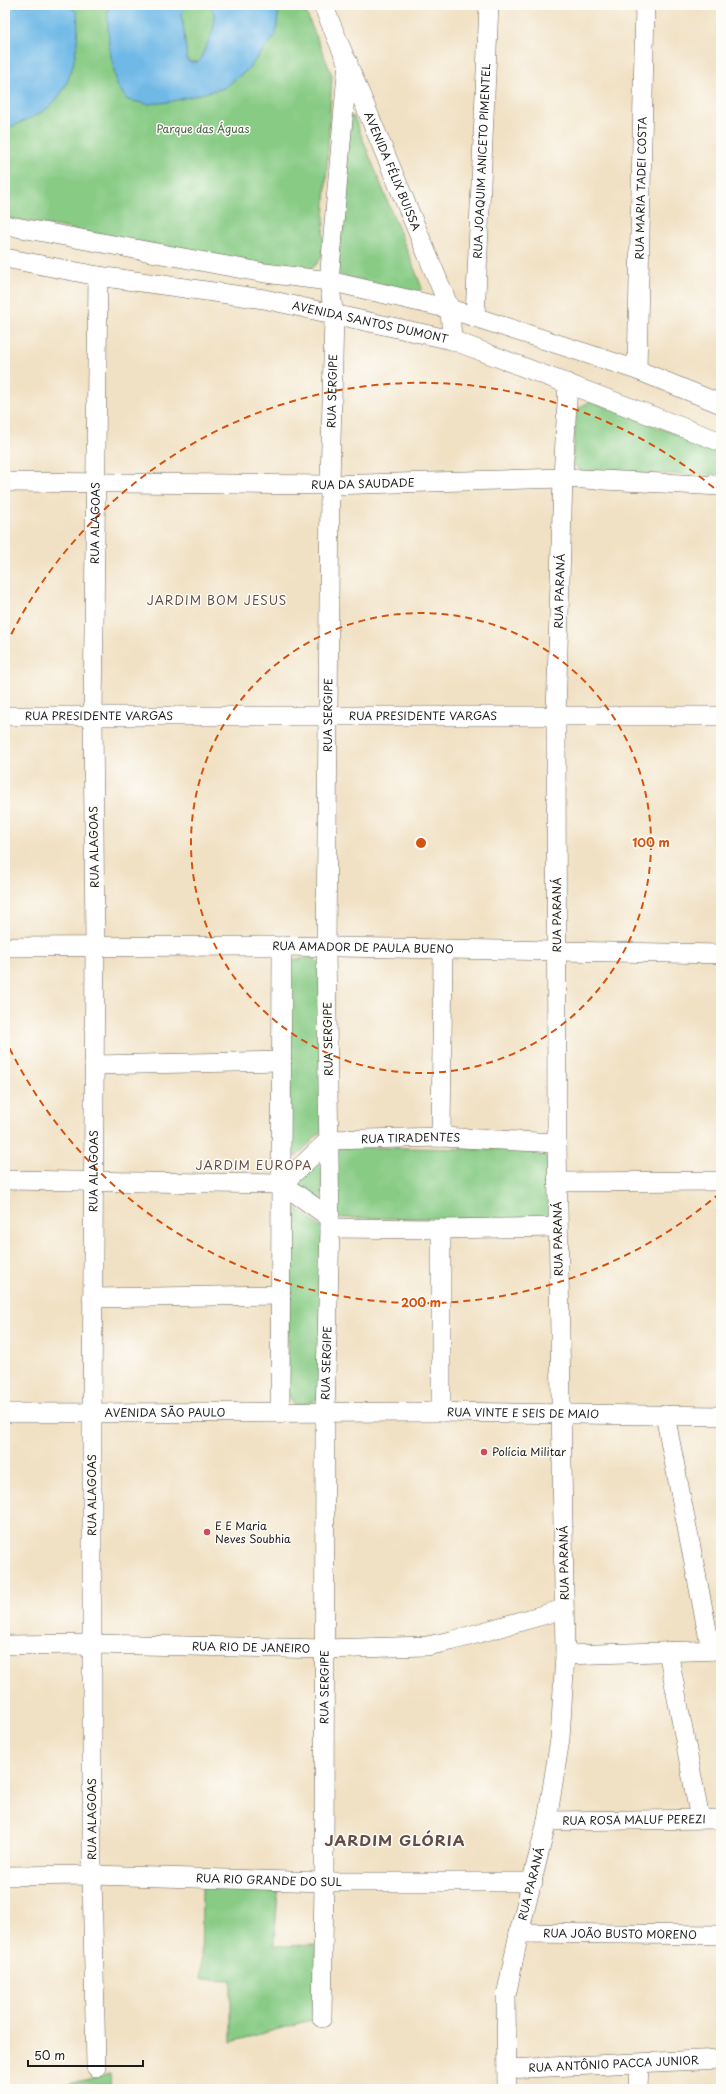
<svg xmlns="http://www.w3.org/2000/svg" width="726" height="2094" font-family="'Playpen Sans',sans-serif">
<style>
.green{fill:#87cb84;stroke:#527450}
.water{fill:#6fb9e7;stroke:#466a82}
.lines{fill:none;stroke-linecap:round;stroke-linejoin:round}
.minor-casing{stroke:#676157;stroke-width:20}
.minor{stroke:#fff;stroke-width:19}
.ring{fill:none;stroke:#d4530e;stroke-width:2;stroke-dasharray:7 5}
.poi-dot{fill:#d1495b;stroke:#fdfcf7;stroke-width:1.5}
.labels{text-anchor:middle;stroke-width:3;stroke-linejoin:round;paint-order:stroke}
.park-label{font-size:11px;fill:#476246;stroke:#fdfcf7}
.street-label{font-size:11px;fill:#1c1c1c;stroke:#fdfcf7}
.poi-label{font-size:11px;fill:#1c1c1c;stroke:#fdfcf7;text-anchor:start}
.neighbourhood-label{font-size:12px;letter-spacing:1px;fill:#614d49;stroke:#fdfcf7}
.district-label{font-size:15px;font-weight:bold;letter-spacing:1px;fill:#614d49;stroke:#fdfcf7}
.centre{fill:#d4530e;stroke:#fdfcf7;stroke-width:2}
.ring-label{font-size:12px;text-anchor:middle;font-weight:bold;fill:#d4530e;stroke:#fdfcf7;stroke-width:3;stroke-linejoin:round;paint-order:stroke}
</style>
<rect width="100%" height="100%" fill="#fdfcf7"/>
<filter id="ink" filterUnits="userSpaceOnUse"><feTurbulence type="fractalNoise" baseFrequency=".025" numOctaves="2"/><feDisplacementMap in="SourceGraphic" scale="8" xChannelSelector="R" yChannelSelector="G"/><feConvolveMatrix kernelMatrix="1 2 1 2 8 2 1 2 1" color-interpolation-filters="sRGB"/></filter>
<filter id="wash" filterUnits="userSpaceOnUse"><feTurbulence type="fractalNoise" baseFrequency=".012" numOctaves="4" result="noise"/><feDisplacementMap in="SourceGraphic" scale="16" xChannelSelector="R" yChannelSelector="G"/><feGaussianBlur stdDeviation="0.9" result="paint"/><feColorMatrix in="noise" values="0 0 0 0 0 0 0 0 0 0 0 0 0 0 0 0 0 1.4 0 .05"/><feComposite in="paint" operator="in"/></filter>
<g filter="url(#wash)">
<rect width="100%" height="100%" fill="#f1e1c4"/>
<!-- green -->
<path class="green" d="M5 5H303L332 75 322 257 315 266 306 272 5 217Z
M350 116 354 117 422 288 418 293 340 275 338 269Z
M591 401 721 452V475L581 472 572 462 577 409Z
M314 958 321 965 324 1129 296 1157 289 1153 288 967 295 959Z
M341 1147 540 1150 548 1159 550 1215 543 1219 340 1218 335 1212 334 1152Z
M319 1162H324L321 1202 293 1182Z
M294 1206 323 1229 321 1394 313 1402 294 1405 288 1396V1211Z
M202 1887 278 1891 274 1946 317 1945 315 2019 231 2042V1980L201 1979Z
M110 2074 111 2089H48Z"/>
<!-- water -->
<path class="water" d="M5 5H68L77 12C80 42 74 86 49 107 38 116 18 123 5 130Z
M107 5H192L186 7 182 14 187 59 189 62H198L201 59 213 30 214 13 209 5H279L276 35 247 70 224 88 169 102 148 104 127 100 117 85 109 46Z"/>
</g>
<g filter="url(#ink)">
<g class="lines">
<defs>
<g id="minor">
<path id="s1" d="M323 5 450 309 452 340"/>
<path d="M5 225 265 273 329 281 450 309 637 370 721 404"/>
<path id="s2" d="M5 258 98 276 264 299 452 340 721 442"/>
<path id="s3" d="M475 317 489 5"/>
<path id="s4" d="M637 370 645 5"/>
<path id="s5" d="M5 482 330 485 563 478 721 486"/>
<path id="s6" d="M5 716H721"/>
<path id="s7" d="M5 947 282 946 721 954"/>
<path d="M94 1065 282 1061"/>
<path d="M441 1137 443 949"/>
<path d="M5 1180 282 1184 329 1217"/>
<path d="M557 1182 721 1181"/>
<path id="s8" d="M282 1184 329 1140 441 1137 557 1143"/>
<path d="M330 1228 441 1229 558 1227"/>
<path d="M92 1298 281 1295"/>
<path d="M441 1412V1229"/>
<path id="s9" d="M5 1413 441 1412 721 1416"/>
<path d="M280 1414 282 946"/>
<path d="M665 1415 711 1650"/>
<path id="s10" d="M5 1645 93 1644 325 1649 427 1646 451 1641 564 1609"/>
<path d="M668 1651 700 1819"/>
<path d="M565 1655 721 1650"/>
<path id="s11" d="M547 1821 721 1819"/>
<path id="s12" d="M5 1876 92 1875 324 1882H533"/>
<path id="s13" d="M519 1933 721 1935"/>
<path id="s14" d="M322 2018 324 1882 325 1414 330 1228 326 947 330 485 334 316 329 281 348 62"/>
<path id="s15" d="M96 2067 92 1875V1413L95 946 93 716 98 276"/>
<path id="s16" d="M507 2069 721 2059"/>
<path id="s17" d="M507 2089 506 1996 519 1933 547 1821 560 1739 565 1655 557 1143 556 716 563 478 568 383"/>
<path d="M638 2089 639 2064"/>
</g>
</defs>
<!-- minor casing -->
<use href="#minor" class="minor-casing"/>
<!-- minor -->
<use href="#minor" class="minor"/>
</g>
</g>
<!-- distance rings -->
<g class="ring">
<circle cx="421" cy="843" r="230"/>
<path d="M720 1193A460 460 0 0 1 6 1041M6 645A460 460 0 0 1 720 493"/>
</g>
<!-- markers -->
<g class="poi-dot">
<circle cx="484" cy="1452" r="4"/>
<circle cx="207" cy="1532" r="4"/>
</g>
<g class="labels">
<!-- park labels -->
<g class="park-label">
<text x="203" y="133">Parque das Águas</text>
</g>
<!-- street labels -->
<g class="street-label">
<text dy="4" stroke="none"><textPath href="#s3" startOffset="156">RUA JOAQUIM ANICETO PIMENTEL</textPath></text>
<text dy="4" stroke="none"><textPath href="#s1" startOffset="180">AVENIDA FÉLIX BUISSA</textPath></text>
<text dy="4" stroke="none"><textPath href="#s4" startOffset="182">RUA MARIA TADEI COSTA</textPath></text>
<text dy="4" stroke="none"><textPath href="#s2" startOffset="371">AVENIDA SANTOS DUMONT</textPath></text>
<text dy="4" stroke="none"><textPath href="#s14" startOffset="1627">RUA SERGIPE</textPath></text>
<text dy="4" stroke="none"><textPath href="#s5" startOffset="358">RUA DA SAUDADE</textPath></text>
<text dy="4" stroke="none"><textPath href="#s15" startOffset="1544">RUA ALAGOAS</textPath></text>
<text dy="4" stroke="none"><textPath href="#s17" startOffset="1504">RUA PARANÁ</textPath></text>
<text dy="4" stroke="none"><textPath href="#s14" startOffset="1303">RUA SERGIPE</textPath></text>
<text dy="4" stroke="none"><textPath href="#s6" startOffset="94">RUA PRESIDENTE VARGAS</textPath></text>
<text dy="4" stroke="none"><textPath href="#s6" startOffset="418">RUA PRESIDENTE VARGAS</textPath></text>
<text transform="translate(94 847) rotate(-91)" y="4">RUA ALAGOAS</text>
<text transform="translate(557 915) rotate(-90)" y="4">RUA PARANÁ</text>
<text dy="4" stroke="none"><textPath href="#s7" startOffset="358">RUA AMADOR DE PAULA BUENO</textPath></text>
<text transform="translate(328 1039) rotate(-91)" y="4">RUA SERGIPE</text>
<text dy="4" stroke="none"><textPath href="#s8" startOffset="146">RUA TIRADENTES</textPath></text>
<text dy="4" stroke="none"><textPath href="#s15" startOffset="896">RUA ALAGOAS</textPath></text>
<text transform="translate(558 1239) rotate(-91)" y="4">RUA PARANÁ</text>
<text dy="4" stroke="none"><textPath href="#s14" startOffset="655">RUA SERGIPE</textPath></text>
<text dy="4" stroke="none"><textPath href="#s9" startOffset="160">AVENIDA SÃO PAULO</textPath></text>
<text dy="4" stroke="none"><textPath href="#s9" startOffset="518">RUA VINTE E SEIS DE MAIO</textPath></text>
<text transform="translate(92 1495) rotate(-90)" y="4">RUA ALAGOAS</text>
<text transform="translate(564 1563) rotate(-91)" y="4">RUA PARANÁ</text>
<text dy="4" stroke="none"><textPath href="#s10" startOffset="246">RUA RIO DE JANEIRO</textPath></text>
<text dy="4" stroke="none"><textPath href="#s14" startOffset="331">RUA SERGIPE</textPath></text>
<text transform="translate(92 1819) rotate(-90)" y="4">RUA ALAGOAS</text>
<text dy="4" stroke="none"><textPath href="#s11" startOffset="87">RUA ROSA MALUF PEREZI</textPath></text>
<text dy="4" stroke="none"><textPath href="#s12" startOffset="264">RUA RIO GRANDE DO SUL</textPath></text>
<text dy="4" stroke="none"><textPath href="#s17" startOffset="208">RUA PARANÁ</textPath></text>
<text dy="4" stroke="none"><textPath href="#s13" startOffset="101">RUA JOÃO BUSTO MORENO</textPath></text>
<text dy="4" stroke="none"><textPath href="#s16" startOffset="107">RUA ANTÔNIO PACCA JUNIOR</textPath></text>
</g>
<!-- poi labels -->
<g class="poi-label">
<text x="492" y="1456">Polícia Militar</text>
<text x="215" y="1530">E E Maria<tspan x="215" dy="13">Neves Soubhia</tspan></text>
</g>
<!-- neighbourhood labels -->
<g class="neighbourhood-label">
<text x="217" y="605">JARDIM BOM JESUS</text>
<text x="254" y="1170">JARDIM EUROPA</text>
</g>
<!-- district labels -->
<g class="district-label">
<text x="395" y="1846">JARDIM GLÓRIA</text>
</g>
</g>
<circle cx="421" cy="843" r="6" class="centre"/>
<g class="ring-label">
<text x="651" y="847">100 m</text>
<text x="421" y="1307">200 m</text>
</g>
<!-- margin -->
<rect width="726" height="2094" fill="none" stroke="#fdfcf7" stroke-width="20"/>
<!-- scale -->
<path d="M28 2060v6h115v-6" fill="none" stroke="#1c1c1c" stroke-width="2"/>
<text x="34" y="2060" font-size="12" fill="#1c1c1c" stroke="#fdfcf7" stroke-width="3" paint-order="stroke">50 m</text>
</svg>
